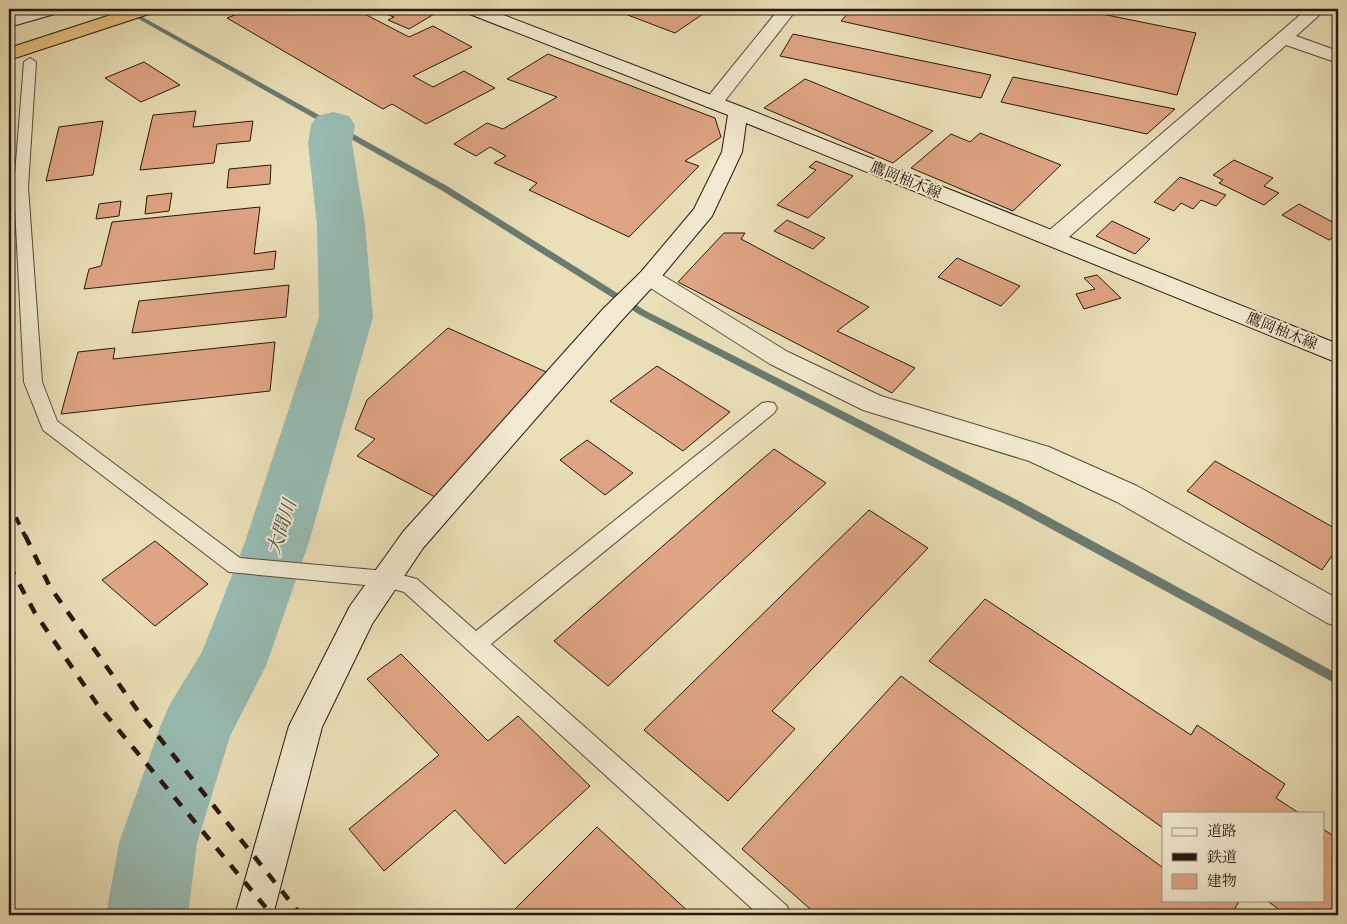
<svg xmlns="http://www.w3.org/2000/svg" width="1347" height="924" font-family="'Old Standard TT','Noto Serif JP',serif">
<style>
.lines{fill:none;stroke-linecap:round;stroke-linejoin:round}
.stream{fill:#6a7b71;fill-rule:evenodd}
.river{fill:#98bcb3;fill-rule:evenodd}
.building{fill:#dfa483;stroke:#26190f}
.lane-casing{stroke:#574a39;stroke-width:2}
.street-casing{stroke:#574a39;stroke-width:2}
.secondary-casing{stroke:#26190f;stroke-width:2}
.highway-casing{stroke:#26190f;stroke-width:2}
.lane{fill:#f1ead0;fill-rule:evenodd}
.street{fill:#f1ead0;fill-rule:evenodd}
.secondary{fill:#f1ead0;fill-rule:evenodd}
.highway{fill:#e5c07c;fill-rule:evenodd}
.rail-far1{stroke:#26190f;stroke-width:4;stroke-dasharray:8 8;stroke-linecap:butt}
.rail{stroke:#26190f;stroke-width:4.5;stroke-dasharray:11 11;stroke-linecap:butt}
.labels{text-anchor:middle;stroke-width:4;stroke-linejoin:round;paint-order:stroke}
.far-street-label{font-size:15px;fill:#26190f;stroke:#f1ead0}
.water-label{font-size:19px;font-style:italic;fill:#4e5248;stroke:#f1ead0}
</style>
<rect width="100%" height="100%" fill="#eadfb7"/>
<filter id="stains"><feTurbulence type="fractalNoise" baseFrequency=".004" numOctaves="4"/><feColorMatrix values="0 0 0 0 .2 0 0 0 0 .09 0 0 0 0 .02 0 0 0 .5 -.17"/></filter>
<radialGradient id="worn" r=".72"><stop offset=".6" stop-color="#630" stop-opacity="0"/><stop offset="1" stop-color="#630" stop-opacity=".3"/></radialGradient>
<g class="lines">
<!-- stream -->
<path class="stream" d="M121 9H128L447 186 646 311 1019 501 1338 674V685L1011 507 640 315 441 190Z"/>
<!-- river -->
<path class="river" d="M333 112 349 116 355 125 352 143 365 225 373 317 309 542 266 666 230 736 197 843 188 915H106L119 843 160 727 170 704 202 652 245 542 319 317 317 225 308 143 311 125 317 116Z"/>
</g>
<!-- building -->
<path class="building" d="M250 9H355L409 37 433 26 472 47 413 76 433 87 464 71 495 88 426 124 392 104 383 109 227 18Z
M377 9H438L441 10 409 29 388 20 394 17 375 10Z
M612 9H688L703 14 675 33Z
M852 9H1077L1196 33 1177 95 841 21Z
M793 34 991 75 981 98 780 56Z
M548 54 715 118 721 137 685 161 699 166 629 237 529 190 537 183 494 163 506 156 490 147 476 156 454 144 487 123 503 129 557 97 507 79Z
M144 62 180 85 141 102 105 78Z
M1013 77 1175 109 1147 134 1001 102Z
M805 79 933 131 893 163 764 108Z
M196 111 193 127 253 121 250 141 217 144 214 163 140 170 153 115Z
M103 121 93 175 46 181 59 127Z
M980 133 1061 165 1013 211 911 168 951 134 970 142Z
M1234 160 1273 178 1264 186 1279 193 1264 205 1219 183 1223 180 1213 175Z
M816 161 853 176 808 218 777 205 816 170 809 167Z
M271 165 270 184 227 188 229 169Z
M1180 177 1226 195 1216 206 1201 200 1193 209 1181 203 1174 211 1154 202Z
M172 193 169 211 145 214 147 196Z
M121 201 119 216 96 219 99 204Z
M1299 204 1338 225V234L1329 240 1282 215Z
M260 207 254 254 276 251 274 269 84 289 89 269 101 266 112 222Z
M787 220 825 238 813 249 774 231Z
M1112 221 1150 239 1135 254 1096 236Z
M724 233H745L741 239 869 307 837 331 915 368 892 393 678 282Z
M957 258 1020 286 1001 306 938 277Z
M1097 275 1121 298 1084 309 1076 294 1095 289 1084 278Z
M289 285 286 317 132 333 139 301Z
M448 328 553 375 435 497 357 456 375 439 355 429 367 400Z
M275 342 270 391 61 414 78 352 115 348 113 359Z
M657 366 730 412 683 451 610 401Z
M587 440 633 473 605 495 560 460Z
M774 449 826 483 608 686 554 641Z
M1215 461 1338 530V547L1322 570 1187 491Z
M869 510 928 548 772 711 795 729 728 801 644 730Z
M155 541 208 584 155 626 102 580Z
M985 599 1191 735 1197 725 1285 784 1276 798 1299 813H1163V828L929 661Z
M401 654 488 741 518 716 590 786 505 864 455 810 384 871 349 829 439 755 367 679Z
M901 676 1162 867 1163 865V900H1240L1231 915H817L742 849Z
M597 827 692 915H509Z
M1323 829 1338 839V915H1287L1266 900H1323Z"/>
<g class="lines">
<defs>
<path id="lane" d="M30 58 36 62 28 187 42 382 57 421 240 558 386 571 417 579 476 631 762 403 768 402 774 403 777 408 774 413 491 644 787 906 791 915H759L404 592 386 587 229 572 43 430 24 382 14 187 24 62Z"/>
<path id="street" d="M779 9H797L720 107H706L703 103 706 99Z
M1307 9H1326L1296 36 1338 51V63L1286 45 1061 244 1053 246 1045 244 1042 239 1045 234Z
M649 269 657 272 788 352 881 396 1049 447 1137 486 1338 599V627L1327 623 1117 502 1029 461 863 410 770 364 641 282 637 277 641 272Z"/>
<path id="secondary" d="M34 9H61L58 13 9 27V16Z
M464 9H488L745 108 1338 344V363L746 123 742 152 712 216 657 282 621 321 423 548 372 624 322 727 273 915H235L289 726 350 606 403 532 603 309 641 272 694 209 722 152 728 115 467 13Z"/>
<path id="highway" d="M129 9H155L152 13 9 60V48Z"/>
</defs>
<!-- lane casing -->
<use href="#lane" class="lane-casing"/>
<!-- street casing -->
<use href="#street" class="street-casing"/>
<!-- secondary casing -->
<use href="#secondary" class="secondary-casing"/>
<!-- highway casing -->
<use href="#highway" class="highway-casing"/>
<!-- lane -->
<use href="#lane" class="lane"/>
<!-- street -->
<use href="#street" class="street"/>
<!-- secondary -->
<use href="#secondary" class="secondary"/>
<!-- highway -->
<use href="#highway" class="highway"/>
<!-- rail-far1 -->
<path class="rail-far1" d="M9 503 25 536"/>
<!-- rail -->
<path class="rail" d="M25 535 50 587 138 711 301 915
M9 565 35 613 97 704 272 915"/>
</g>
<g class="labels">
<!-- far-street labels -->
<g class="far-street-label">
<text transform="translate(906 180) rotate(22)" y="5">鷹岡柚木線</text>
<text transform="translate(1282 331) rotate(22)" y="5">鷹岡柚木線</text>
</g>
<!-- water labels -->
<g class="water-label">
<text transform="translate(281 527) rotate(-72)" y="7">大間川</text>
</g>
</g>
<!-- margin -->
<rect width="1347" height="924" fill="none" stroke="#eadfb7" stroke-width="30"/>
<rect x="10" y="10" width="1327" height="904" fill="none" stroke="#26190f" stroke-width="2.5"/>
<rect x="15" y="15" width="1317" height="894" fill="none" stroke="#26190f"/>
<!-- legend -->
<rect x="1162" y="812" width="162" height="90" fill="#f1ead0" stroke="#a09683"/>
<rect x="1172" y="828" width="25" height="8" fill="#f1ead0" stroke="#a09683"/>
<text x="1207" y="836" font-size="15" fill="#26190f">道路</text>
<rect x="1172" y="853" width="25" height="8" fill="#26190f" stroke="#a09683"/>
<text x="1207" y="862" font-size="15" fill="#26190f">鉄道</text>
<rect x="1172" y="874" width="25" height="15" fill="#dfa483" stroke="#a09683"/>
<text x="1207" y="886" font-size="15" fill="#26190f">建物</text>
<rect width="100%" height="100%" filter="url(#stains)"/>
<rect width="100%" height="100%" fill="url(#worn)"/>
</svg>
